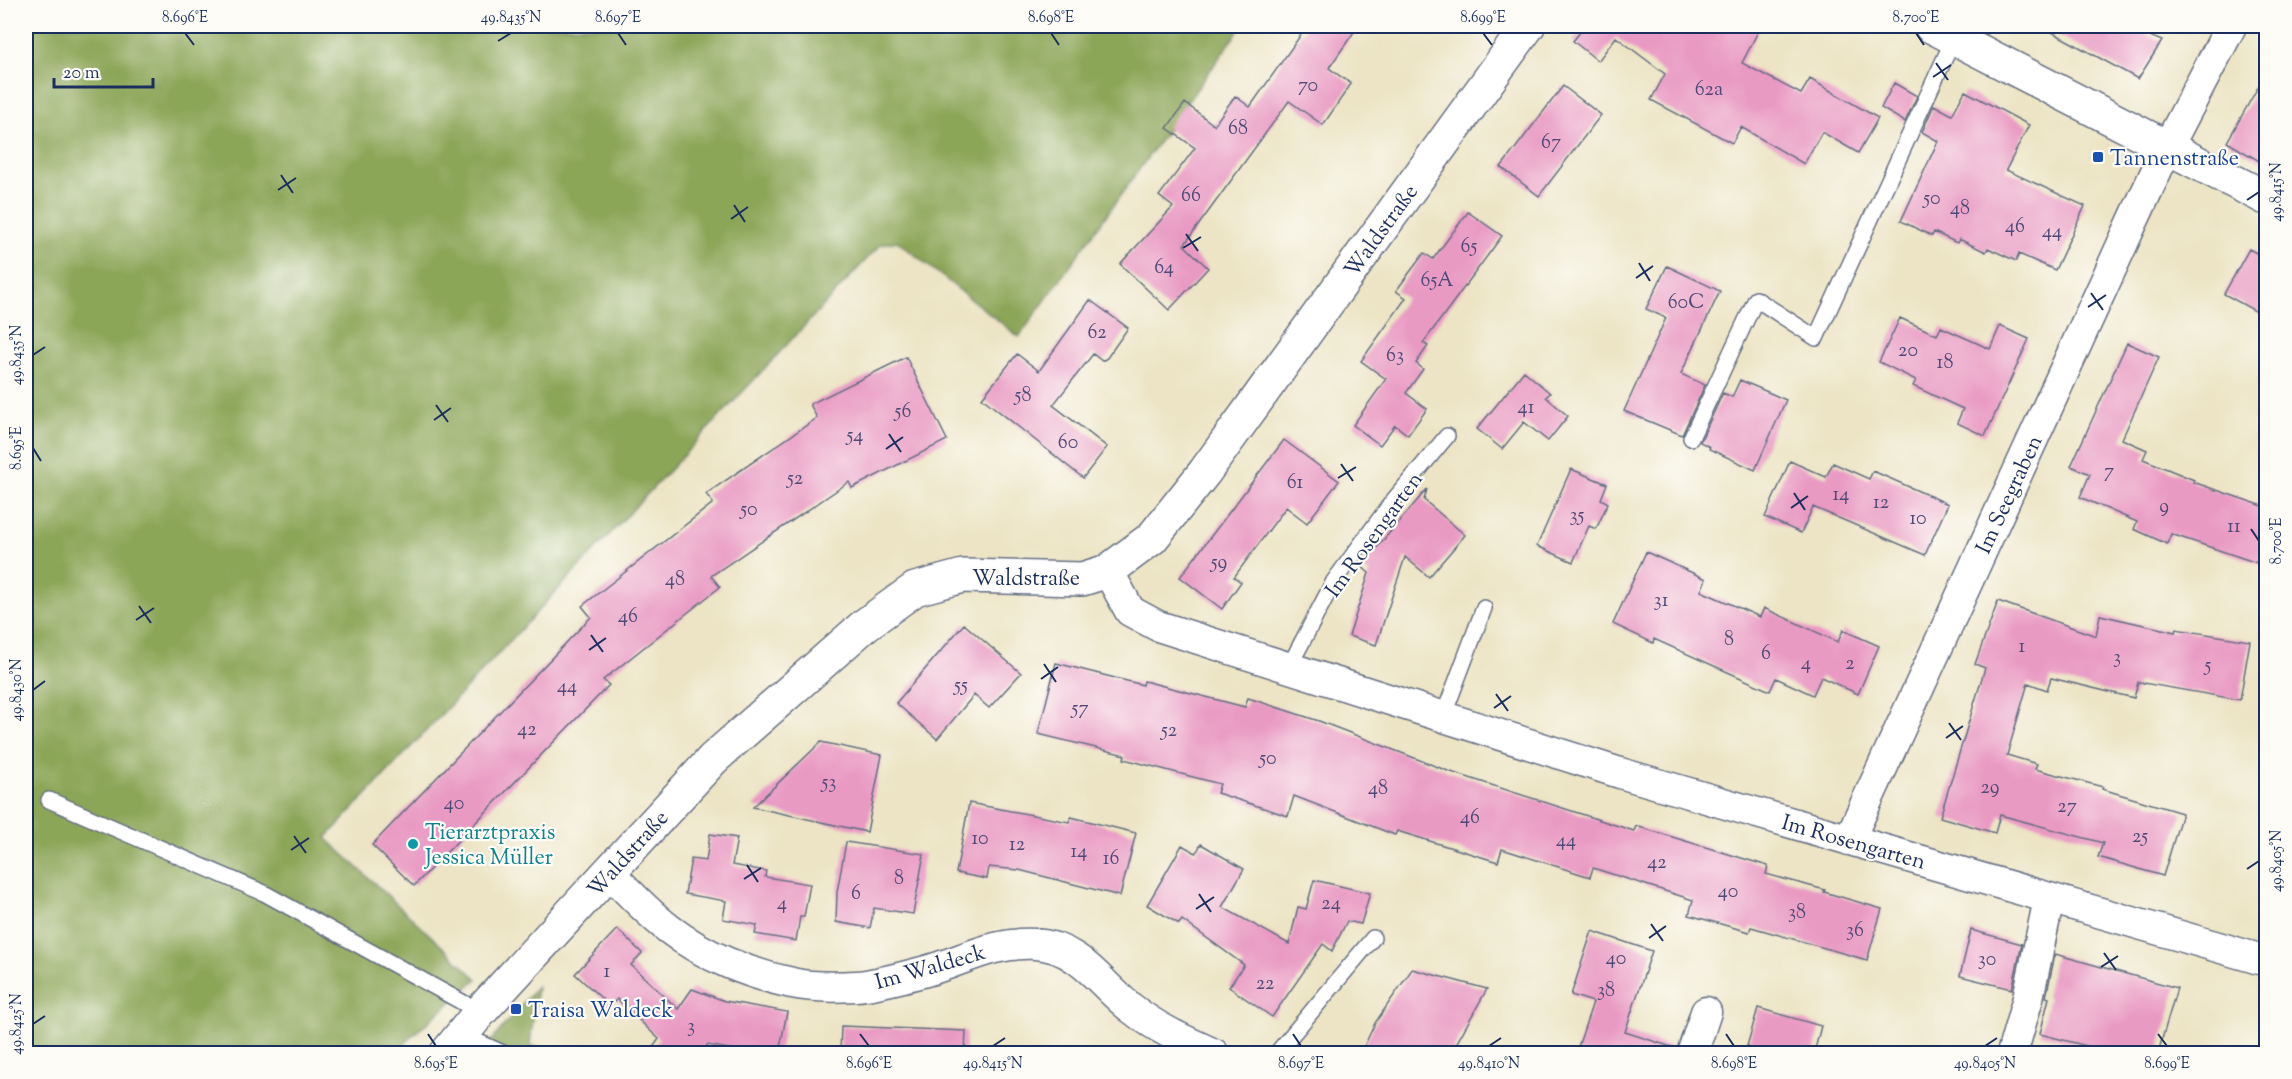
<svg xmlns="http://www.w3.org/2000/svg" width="2292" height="1079" font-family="'Sorts Mill Goudy',serif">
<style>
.forest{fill:#8ca658;stroke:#546a5b;stroke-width:1.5}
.building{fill:#e99ac3}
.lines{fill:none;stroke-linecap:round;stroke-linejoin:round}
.service-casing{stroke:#646e82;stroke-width:18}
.minor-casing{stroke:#646e82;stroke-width:33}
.tertiary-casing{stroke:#646e82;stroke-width:36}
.service{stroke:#fff;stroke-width:15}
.minor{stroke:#fff;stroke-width:30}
.tertiary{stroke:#fff;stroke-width:33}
.ticks{fill:none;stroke:#1b2f5e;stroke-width:2}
.transit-dot{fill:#1a4fb4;stroke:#fdfcf7;stroke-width:2}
.culture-dot{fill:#0f9aa8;stroke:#fdfcf7;stroke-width:2}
.labels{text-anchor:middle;stroke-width:4.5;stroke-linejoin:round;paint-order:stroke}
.number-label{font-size:20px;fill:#4e4a77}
.transit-label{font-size:22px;fill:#164399;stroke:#fdfcf7;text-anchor:start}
.street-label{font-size:22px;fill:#1b2f5e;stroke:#fdfcf7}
.culture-label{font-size:22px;fill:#0d838f;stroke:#fdfcf7;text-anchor:start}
.neatline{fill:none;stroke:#1b2f5e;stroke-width:2}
.ticks-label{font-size:15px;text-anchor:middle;fill:#1b2f5e}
</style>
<rect width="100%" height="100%" fill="#fdfcf7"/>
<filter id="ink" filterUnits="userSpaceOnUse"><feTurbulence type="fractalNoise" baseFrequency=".0167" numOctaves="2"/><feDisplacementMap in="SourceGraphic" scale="12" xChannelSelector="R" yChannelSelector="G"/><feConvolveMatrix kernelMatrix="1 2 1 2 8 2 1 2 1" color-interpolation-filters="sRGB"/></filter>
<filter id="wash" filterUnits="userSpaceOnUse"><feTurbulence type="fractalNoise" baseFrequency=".008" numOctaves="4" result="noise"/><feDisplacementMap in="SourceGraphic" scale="24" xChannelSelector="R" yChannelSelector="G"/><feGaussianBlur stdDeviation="1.35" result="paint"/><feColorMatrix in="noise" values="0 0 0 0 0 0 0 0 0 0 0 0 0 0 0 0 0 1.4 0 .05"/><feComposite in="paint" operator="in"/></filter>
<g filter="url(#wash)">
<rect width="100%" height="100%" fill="#ece4c4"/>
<!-- forest -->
<path class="forest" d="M26 26H1242L1019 337 897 241 880 245 326 838 477 979 410 1038 396 1054 26 1053Z
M537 987 530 1045 554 1053 480 1054Z"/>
<g id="blocks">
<!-- building -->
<path class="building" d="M1307 26H1358L1329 68 1351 84 1323 125 1289 101 1184 245 1208 268 1169 310 1120 264 1173 207 1159 196 1195 148 1167 128 1185 103 1214 125 1235 96 1250 107Z
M1585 26H1761L1742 63 1801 94 1810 79 1878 118 1858 153 1822 132 1804 164 1741 127 1732 143 1651 100 1665 74 1616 37 1598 61 1573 41Z
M2041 26H2126L2162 41 2138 79Z
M2266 73V165L2227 142Z
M1894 83 1917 96 1905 122 1881 108Z
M1563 86 1601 115 1539 196 1501 167Z
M1965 91 2029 125 2006 170 2085 206 2055 270 2019 254 2016 261 1988 248 1986 252 1959 239 1957 243 1934 232 1932 236 1901 221 1938 141 1922 132 1934 105 1952 115Z
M1468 212 1502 236 1423 343 1428 346 1416 363 1423 369 1406 393 1427 409 1408 435 1395 425 1380 445 1353 425 1386 379 1361 361 1406 298 1396 291 1407 276 1424 253 1433 259Z
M2249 249 2266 258V317L2224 294Z
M1667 266 1720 291 1681 374 1705 385 1682 435 1624 411 1666 318 1646 309Z
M1090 300 1128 328 1107 358 1102 361 1093 354 1053 405 1107 447 1083 478 982 398 1017 354 1039 371Z
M1900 318 1937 335 1941 327 1990 349 2000 326 2029 339 1985 436 1957 423 1963 409 1913 386 1916 380 1879 362Z
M2127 343 2159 357 2122 439 2147 450 2143 459 2194 480 2193 482 2266 507V566L2171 534 2167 544 2134 529 2137 522 2080 497 2090 474 2071 466Z
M906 357 947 440 852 488 849 482 711 576 720 587 603 680 609 685 414 886 372 845 591 617 582 606 713 503 706 494 817 418 810 404Z
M1524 371 1550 393 1546 397 1568 416 1548 441 1524 422 1502 449 1477 429Z
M1740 380 1786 400 1755 470 1709 449 1710 447 1700 442 1723 393 1732 397Z
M1284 440 1339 481 1307 523 1286 507 1234 577 1241 582 1222 609 1180 577Z
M1790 461 1826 477 1833 463 1869 479 1873 471 1948 504 1925 555 1813 507 1801 533 1765 517Z
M1571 469 1607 484 1601 499 1608 503 1596 529 1589 526 1573 562 1537 546Z
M1427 489 1424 500 1465 535 1429 577 1405 557 1376 645 1349 636 1369 573 1361 566Z
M1646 552 1706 579 1701 591 1760 617 1764 608 1838 642 1843 630 1879 646 1858 694 1821 677 1813 695 1776 678 1770 691 1654 639 1653 643 1613 624Z
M1998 601 2096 636 2100 615 2175 632 2176 629 2250 641 2240 700 2138 682 2134 698 2051 678 2047 690 2028 683 2007 755 2037 764 2035 769 2103 787 2102 789 2182 813 2163 876 2098 857 2103 843 2000 815 1995 833 1940 817 1985 668 1975 664Z
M964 624 1021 673 989 708 974 695 937 739 896 703Z
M1056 663 1143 685 1144 681 1245 707 1248 698 1319 721 1448 771 1634 831 1636 826 1768 866 1766 874 1825 890 1824 892 1882 909 1867 960 1751 927 1749 932 1689 915 1693 900 1593 868 1590 877 1502 849 1498 862 1397 831 1395 835 1294 796 1288 816 1217 793 1220 784 1124 759 1125 755 1038 734Z
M821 742 882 755 867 832 753 807Z
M969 803 1069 822 1071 817 1136 833 1120 896 1019 870 989 867 987 879 956 873Z
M710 834 737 838 732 865 766 871 765 877 810 884 804 917H800L796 941 755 934 757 925 723 919 726 901 685 894 691 859 706 861Z
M846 842 924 854 913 914 874 908 870 928 836 922 837 892Z
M1201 844 1244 869 1222 907 1289 944 1298 907 1306 909 1314 880 1370 893 1361 924 1347 921 1332 951 1323 944 1272 1017 1229 987 1244 965 1182 920 1179 924 1147 905 1182 845 1196 853Z
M617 929 642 953 631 965 678 1009 692 989 725 1001 787 1012 779 1053H752L707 1045 704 1053H649L659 1039 617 999 610 1006 575 974Z
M1971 930 2022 944 2012 989 1960 976Z
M1592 931 1652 951 1625 1032 1675 1048 1674 1053H1576L1593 1002 1571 995Z
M2055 954 2177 988 2158 1053H2114L2040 1034 2049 998 2046 997Z
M1412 969 1487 989 1451 1053H1361L1375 1023Z
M1758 1008 1821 1026 1814 1053H1745Z
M841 1026 966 1031 965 1053H840Z"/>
</g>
</g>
<g filter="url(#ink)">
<use href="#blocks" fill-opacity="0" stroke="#646e82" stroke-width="1.5"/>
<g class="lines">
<defs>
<path id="service" d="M1691 438 1756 299 1816 338 1954 38
M1289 667 1334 581 1392 502 1447 436
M1443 717 1484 608
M49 800 264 893 480 1012
M463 1035 505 1054
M1276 1054 1373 938"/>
<path id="minor" d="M1108 571 1130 611 1158 626 1620 773 2266 961
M1849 840 2133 221 2167 148 2231 26
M610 873C628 892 647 912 669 929 704 956 749 974 792 983 809 987 838 987 856 986 875 985 907 976 926 971 965 960 992 942 1035 944 1079 946 1101 985 1131 1008 1156 1028 1185 1041 1214 1054
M1692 1054 1706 1012
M2012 1054 2028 998 2049 899"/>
<path id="tertiary" d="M1931 26 2266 198
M446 1054 480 1012 713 759 865 625 915 589 963 576 1082 579 1108 571 1152 538 1204 473 1528 26"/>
</defs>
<!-- service casing -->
<use href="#service" class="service-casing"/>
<!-- minor casing -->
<use href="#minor" class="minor-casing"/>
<!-- tertiary casing -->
<use href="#tertiary" class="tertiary-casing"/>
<!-- service -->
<use href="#service" class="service"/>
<!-- minor -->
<use href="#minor" class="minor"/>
<!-- tertiary -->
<use href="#tertiary" class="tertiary"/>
</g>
</g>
<!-- ticks -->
<path class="ticks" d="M185 33 194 45M618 33 626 45M1051 33 1059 45M1483 33 1492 45M1916 33 1924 45M498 41 511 33M1936 63 1948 80M1933 77 1951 65M281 175 293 193M278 190 296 178M2247 200 2259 192M734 205 745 222M731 219 748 207M1186 234 1198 251M1183 248 1201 237M1639 263 1650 281M1636 278 1653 266M2091 293 2103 310M2088 307 2106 295M33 355 45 347M436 405 448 422M434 420 451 408M889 434 901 452M33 448 41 461M886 449 903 437M1341 464 1353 481M1338 478 1356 467M1794 493 1805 510M1791 508 1808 496M2251 529 2259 541M139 606 151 623M136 620 154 608M591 635 603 652M589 650 606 638M1044 664 1056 682M1041 679 1058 667M33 690 45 681M1496 694 1508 711M1494 708 1511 696M1949 723 1961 740M1946 738 1963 726M294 836 306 853M291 850 309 838M747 865 758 882M2247 869 2259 861M744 879 761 868M1199 894 1211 912M1196 909 1214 897M1651 924 1663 941M1649 938 1666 926M2104 953 2116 970M2101 967 2118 956M33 1024 45 1016M428 1034 436 1046M860 1034 869 1046M1293 1034 1301 1046M1726 1034 1734 1046M2158 1034 2167 1046M993 1046 1005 1038M1489 1046 1501 1038M1985 1046 1997 1038"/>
<!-- markers -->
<g class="transit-dot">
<rect x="2092" y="151" width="12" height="12" rx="3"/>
<rect x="510" y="1003" width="12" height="12" rx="3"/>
</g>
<circle class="culture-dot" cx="413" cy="844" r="6"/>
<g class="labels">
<!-- number labels -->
<g class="number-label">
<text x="1308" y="91">70</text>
<text x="1709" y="95">62a</text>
<text x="1238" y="134">68</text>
<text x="1551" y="148">67</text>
<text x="1191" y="201">66</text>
<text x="1932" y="204">50</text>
<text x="1960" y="214">48</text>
<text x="2015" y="232">46</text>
<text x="2052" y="237">44</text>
<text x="1469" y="252">65</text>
<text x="1164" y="273">64</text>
<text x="1437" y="286">65A</text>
<text x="1686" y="308">60C</text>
<text x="1097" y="338">62</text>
<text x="1908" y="356">20</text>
<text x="1395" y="361">63</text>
<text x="1945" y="368">18</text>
<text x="1023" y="401">58</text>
<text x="1526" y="413">41</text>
<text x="903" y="417">56</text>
<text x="855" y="441">54</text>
<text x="1068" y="448">60</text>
<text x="2109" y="477">7</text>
<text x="795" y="484">52</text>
<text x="1295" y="488">61</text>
<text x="1841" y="500">14</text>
<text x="1881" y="508">12</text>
<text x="2164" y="512">9</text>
<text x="749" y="515">50</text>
<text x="1577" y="521">35</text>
<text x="1918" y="524">10</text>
<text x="2234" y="532">11</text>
<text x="1219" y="568">59</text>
<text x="675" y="585">48</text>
<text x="1661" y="606">31</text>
<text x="628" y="622">46</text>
<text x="1729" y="645">8</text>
<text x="2022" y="652">1</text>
<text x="1766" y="659">6</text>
<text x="2117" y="663">3</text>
<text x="1806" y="669">4</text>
<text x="1850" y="669">2</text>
<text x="2208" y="671">5</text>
<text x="961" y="691">55</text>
<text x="567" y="692">44</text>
<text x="1080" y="714">57</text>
<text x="527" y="735">42</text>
<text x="1169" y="736">52</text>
<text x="1268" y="764">50</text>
<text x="829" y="788">53</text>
<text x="1990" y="793">29</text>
<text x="1378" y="794">48</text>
<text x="454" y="809">40</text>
<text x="2067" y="812">27</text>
<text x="1470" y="823">46</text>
<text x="2140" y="842">25</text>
<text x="980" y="844">10</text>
<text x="1566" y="846">44</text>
<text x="1017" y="850">12</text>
<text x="1079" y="857">14</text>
<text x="1111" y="864">16</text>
<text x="1657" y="868">42</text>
<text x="899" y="884">8</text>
<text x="1728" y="897">40</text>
<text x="856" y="899">6</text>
<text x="782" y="909">4</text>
<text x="1331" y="909">24</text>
<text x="1797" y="918">38</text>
<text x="1855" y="936">36</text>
<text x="1616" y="964">40</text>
<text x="1987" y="965">30</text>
<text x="607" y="977">1</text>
<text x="1265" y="989">22</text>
<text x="1606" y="996">38</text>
<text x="691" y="1032">3</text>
</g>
<!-- transit labels -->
<g class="transit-label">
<text x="2110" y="165">Tannenstraße</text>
<text x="528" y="1017">Traisa Waldeck</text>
</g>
<!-- street labels -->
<g class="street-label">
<text transform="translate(1380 230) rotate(-54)" y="8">Waldstraße</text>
<text transform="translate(2008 494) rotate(-65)" y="8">Im Seegraben</text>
<text transform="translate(1373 534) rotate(-54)" y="8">Im Rosengarten</text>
<text x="1026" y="585">Waldstraße</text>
<text transform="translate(1854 841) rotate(16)" y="8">Im Rosengarten</text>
<text transform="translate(627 853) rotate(-48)" y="8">Waldstraße</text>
<text transform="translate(930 966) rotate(-16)" y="8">Im Waldeck</text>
</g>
<!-- culture labels -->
<g class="culture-label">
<text x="425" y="839">Tierarztpraxis<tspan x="425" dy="25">Jessica Müller</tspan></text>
</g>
</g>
<!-- margin -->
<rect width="2292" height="1079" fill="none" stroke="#fdfcf7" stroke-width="66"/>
<!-- scale -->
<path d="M54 78v9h99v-9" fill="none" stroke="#1b2f5e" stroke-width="3"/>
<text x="63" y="78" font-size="18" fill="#1b2f5e" stroke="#fdfcf7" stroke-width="4.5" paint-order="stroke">20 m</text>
<rect x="33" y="33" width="2226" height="1013" class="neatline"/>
<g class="ticks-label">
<text x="185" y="22">8.696°E</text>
<text x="511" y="22">49.8435°N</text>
<text x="618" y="22">8.697°E</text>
<text x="1051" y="22">8.698°E</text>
<text x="1483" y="22">8.699°E</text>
<text x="1916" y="22">8.700°E</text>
<text transform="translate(2276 192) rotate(-90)" y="5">49.8415°N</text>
<text transform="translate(16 355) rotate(-90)" y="5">49.8435°N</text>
<text transform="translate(16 448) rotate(-90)" y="5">8.695°E</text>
<text transform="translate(2276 541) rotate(-90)" y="5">8.700°E</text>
<text transform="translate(16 690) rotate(-90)" y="5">49.8430°N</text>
<text transform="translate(2276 861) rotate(-90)" y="5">49.8405°N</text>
<text transform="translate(16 1024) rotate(-90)" y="5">49.8425°N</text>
<text x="436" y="1068">8.695°E</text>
<text x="869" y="1068">8.696°E</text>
<text x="993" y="1068">49.8415°N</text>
<text x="1301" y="1068">8.697°E</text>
<text x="1489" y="1068">49.8410°N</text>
<text x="1734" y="1068">8.698°E</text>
<text x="1985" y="1068">49.8405°N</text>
<text x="2167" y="1068">8.699°E</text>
</g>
</svg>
